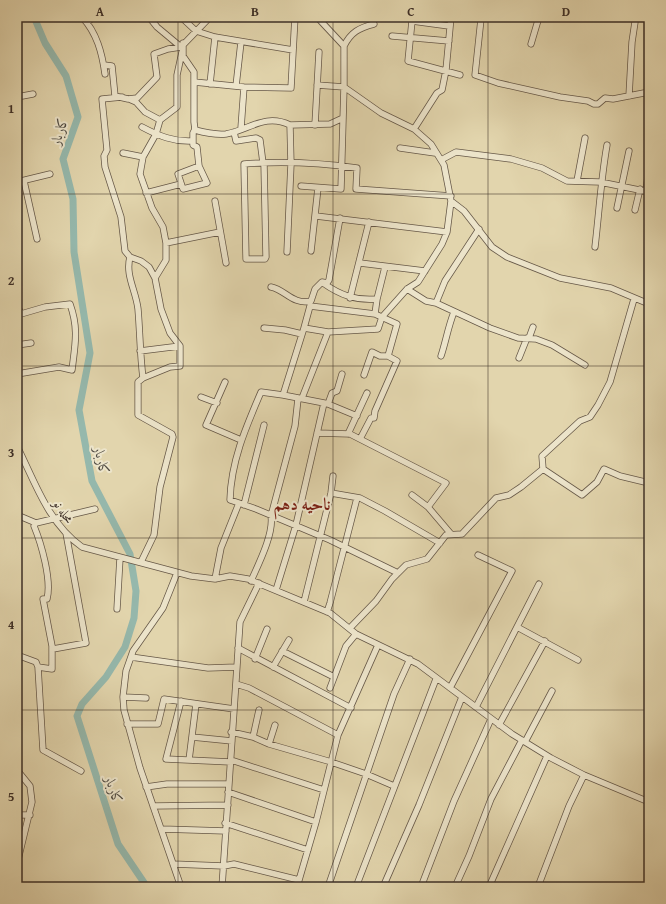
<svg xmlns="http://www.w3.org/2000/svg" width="666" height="904" font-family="'Gentium Book Plus',Amiri,serif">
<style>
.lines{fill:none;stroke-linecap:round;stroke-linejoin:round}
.river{stroke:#95b8ac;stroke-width:7}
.minor-casing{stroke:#665848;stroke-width:7}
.minor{stroke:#ece4ca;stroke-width:5.5}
.grid{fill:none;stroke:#3d2f27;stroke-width:1;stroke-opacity:0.55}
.labels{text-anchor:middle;stroke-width:4;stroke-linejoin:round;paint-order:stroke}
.street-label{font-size:13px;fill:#3d2f27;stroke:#ece4ca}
.water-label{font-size:14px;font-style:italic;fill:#4f4a42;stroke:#ece4ca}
.district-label{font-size:17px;font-weight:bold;fill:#7a1f14;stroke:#ece4ca}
.neatline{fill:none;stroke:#3d2f27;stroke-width:1.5}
.grid-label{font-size:13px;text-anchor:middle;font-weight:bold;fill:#3d2f27}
</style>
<rect width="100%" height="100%" fill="#e2d5ad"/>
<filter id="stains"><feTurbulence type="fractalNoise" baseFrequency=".005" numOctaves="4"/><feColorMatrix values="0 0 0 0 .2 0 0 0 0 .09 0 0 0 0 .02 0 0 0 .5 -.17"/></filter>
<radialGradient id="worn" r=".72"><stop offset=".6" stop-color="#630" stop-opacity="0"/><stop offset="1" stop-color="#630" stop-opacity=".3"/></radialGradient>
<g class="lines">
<!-- river -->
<path class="river" d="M34 17 45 43 66 76 78 117 63 159 73 199 74 252 90 353 79 410 92 481 130 554 136 591 134 618 125 647 106 677 82 704 77 716 118 844 147 887"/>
<defs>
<path id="minor" d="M82 17C97 33 102 53 105 74
M149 17 157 27 181 47
M181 17 196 31 215 37 293 50
M317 17 344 46V87L381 113 414 129 431 144 444 165 451 201 464 211 492 247 507 257 560 278 611 288 649 304
M463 17 481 19 475 75 498 83 560 97 588 101 594 104H598L605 98 613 99 649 92
M87 23 93 17
M449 26 412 21 408 61 460 75
M392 36 449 41
M183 43V56L194 72V122L195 130C206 133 216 135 226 134 249 130 265 113 290 125L291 164 287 252
M531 44 539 17
M344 46C351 32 359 28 374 24
M104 65 112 66 115 96 128 99 137 98 157 77 154 54 168 49 181 47 210 17
M194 82 244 87 291 88 295 17
M210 84 215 37
M236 86 241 42
M629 96 632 42 635 22 634 17
M17 97 33 94
M122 97 102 99 107 150 104 156 105 167 121 217 125 251 130 257C125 275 136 291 138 309 140 332 140 355 143 378L138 382V415L172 434 173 437 160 487 154 535 141 562
M129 99 136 102 145 112 160 120
M290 125 330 124 343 118
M315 125 319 52
M142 127C159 136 174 142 192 141
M241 128 244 87
M195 129 193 133V145L197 147 199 166 207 183 183 189 178 174 199 166
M414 129 437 93 442 90 446 70 451 17
M234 132 236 141 256 138 260 140 263 163
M400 148 435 153
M123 153 143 157
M441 160 456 152 511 159 542 168 567 181 600 182 649 192
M264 163 266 257 265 259H246L244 164C281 161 321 163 357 168L356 189 451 196
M24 181 37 239
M577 181 585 138
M17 182 50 174
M301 186 341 189 344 87 317 85
M646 191 649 167
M146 193 181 184
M215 201 226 263
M617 208 629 151
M635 210 640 189
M316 216 447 232
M166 243 220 232
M595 247C599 213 601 179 607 145
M311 251 318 188
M130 257 141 261 149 267 155 278 161 309 170 333 180 346V366L170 367 143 378
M360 263 425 271
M155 278 166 260V243L163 227 152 208 140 174 143 157 156 134 160 120 177 107V75L182 52
M323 283C340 295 356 301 377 299
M271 287C286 290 292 305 311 301L315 289 322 282 327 283 329 280 340 218
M407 289 426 301 436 303 445 281 479 229
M350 298 369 222
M436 303 490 328 518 338 536 339 552 345 585 365
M17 305 21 314 45 307 70 304C79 329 75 345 72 370L59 367 17 374
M375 314 377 299 385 267
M264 328 285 330 302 334
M304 328 310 306 375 314 397 324 388 356 397 361 375 411 374 418H371L360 439
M529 338 533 327
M17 345 31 343
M140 351 180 346
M441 356C446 341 448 327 454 312
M519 358 527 338
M364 375 372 352 380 356H388
M225 382 206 425 241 440
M201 397 217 403
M302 398 328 332
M324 403 328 404 332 393 337 391 342 374
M328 404 357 416
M317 433 350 434 446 483 428 507 451 534
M348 434 367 393
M17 446C35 482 48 523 82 547L191 576 215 579 230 576 248 579 330 613 356 634 418 664 512 734 551 758 584 775 649 802
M543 469 582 495 597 482 604 469 620 476 649 483
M331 493 360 498 385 511 440 543
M412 495 428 507
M239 503 256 509 330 540 398 573
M244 505 264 425
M17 515 36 523 95 509
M36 523 34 526C41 543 52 580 47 599H43L52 646V669L38 667
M177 573 163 608 133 651 126 671 123 697 124 710 140 768 181 887
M215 579 221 548 239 503 230 500C231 461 246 427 261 392L283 395
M251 581C258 565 274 534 271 516L295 426 298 399
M276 590 296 525 324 403 283 395 304 328 328 332 378 329 382 317 407 289 418 282 442 244 447 232 451 201
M304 602 331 493 333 476
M117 609 120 558
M327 612 330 603 357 498
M517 627 578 660
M350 628 376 601 392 579 406 565 427 559 446 535 462 534 496 498 509 495 521 487 543 469 542 456 580 421 590 417 598 405 610 382 634 299
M17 631V635
M238 648 351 708
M53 649 86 643 66 533
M282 651 334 677
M17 655 36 662 38 667 43 750 81 771
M131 657 208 668 237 667
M255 659 267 629
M273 667 289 640
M236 684 249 688 338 735
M330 688 346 646 356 634
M450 688 512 571 478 555
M123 697 146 698
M181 701 166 759 231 762
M476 707 539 584
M127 724H158L164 699 234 709
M499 725 545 641
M231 732 253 737 269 744 328 761 366 774 394 786
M192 737 232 741
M253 737 259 710
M525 742 552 691
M269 744 275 725
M189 760 196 704
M231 760 324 790
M17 770 30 786 32 802 17 864
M146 787 167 784H229
M228 792 316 822
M153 806 228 805
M17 815H30
M225 823 308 850
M162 829 226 831
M173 864 224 866 234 864 299 880
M539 884 569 806 584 775
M222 887 240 622 259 583
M297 887 316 822 338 735 378 645
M328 887 394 694 410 659
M356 887 436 679
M383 887 419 805 462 697
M421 887 454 801 491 719
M455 887 469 856 491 799 522 740
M489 887 547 756"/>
</defs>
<!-- minor casing -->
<use href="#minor" class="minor-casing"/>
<!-- minor -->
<use href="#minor" class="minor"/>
</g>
<!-- grid -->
<path class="grid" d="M178 17V887M333 17V887M488 17V887M17 194H649M17 366H649M17 538H649M17 710H649"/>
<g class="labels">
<!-- street labels -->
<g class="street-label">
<text transform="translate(64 511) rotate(56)" y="5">محله نو</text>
</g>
<!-- water labels -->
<g class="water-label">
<text transform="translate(59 131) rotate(-72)" y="5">کاربار</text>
<text transform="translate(102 461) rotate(78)" y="5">کاربار</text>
<text transform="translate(114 790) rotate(72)" y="5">کاربار</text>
</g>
<!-- district labels -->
<g class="district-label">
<text x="302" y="510">ناحیه دهم</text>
</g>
</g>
<!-- margin -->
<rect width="666" height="904" fill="none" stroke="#e2d5ad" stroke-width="44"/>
<rect x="22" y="22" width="622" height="860" class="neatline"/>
<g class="grid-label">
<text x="100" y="16">A</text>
<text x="255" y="16">B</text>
<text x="411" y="16">C</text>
<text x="566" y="16">D</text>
<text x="11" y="113">1</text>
<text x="11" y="285">2</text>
<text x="11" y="457">3</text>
<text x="11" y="629">4</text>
<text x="11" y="801">5</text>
</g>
<rect width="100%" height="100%" filter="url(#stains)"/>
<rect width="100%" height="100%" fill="url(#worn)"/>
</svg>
